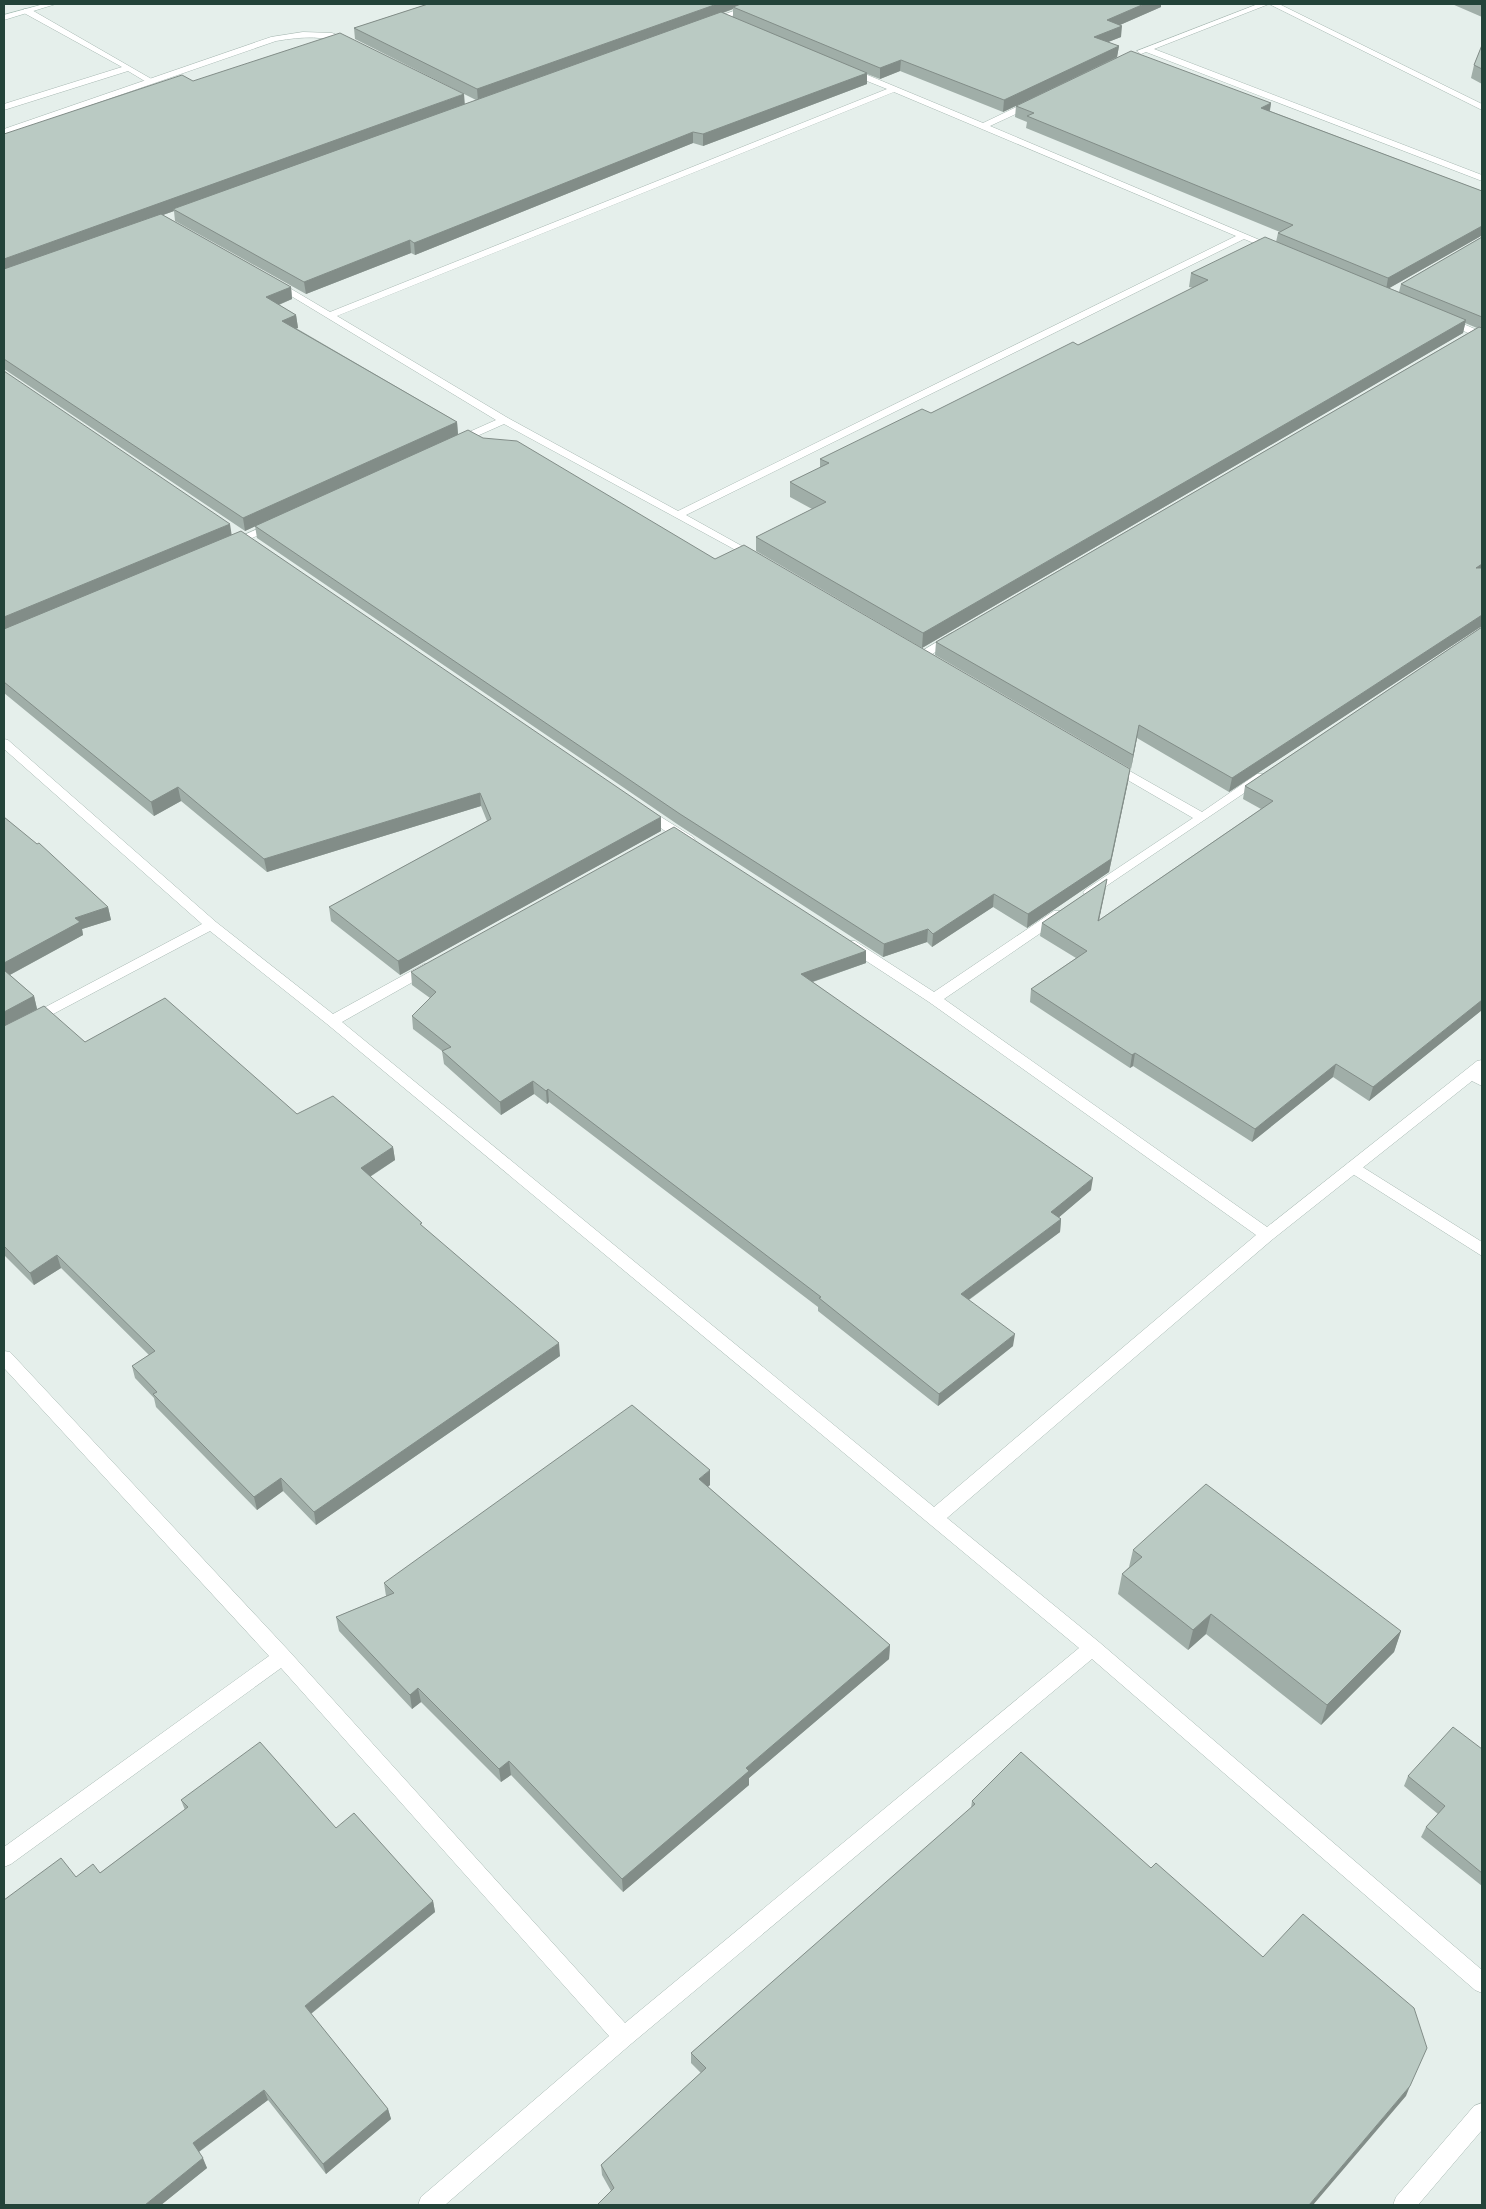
<svg xmlns="http://www.w3.org/2000/svg" width="1486" height="2209" font-family="'Asap Condensed',sans-serif">
<style>
.lines{fill:none;stroke-linecap:round;stroke-linejoin:round}
.lane-casing{stroke:#a7b8b2;stroke-width:1}
.street-casing{stroke:#a7b8b2;stroke-width:1}
.secondary-casing{stroke:#a3bcb2;stroke-width:1}
.lane{fill:#fff;fill-rule:evenodd}
.street{fill:#fff;fill-rule:evenodd}
.secondary{fill:#fff;fill-rule:evenodd}
.wall{fill:#a0aea8;fill-rule:evenodd}
.shaded-wall{fill:#828d88}
.building{fill:#bacac3;stroke:#828d88}
</style>
<rect width="100%" height="100%" fill="#e5efeb"/>
<g class="lines">
<defs>
<path id="lane" d="M24 9H30L155 81 148 83 128 71 4 110V104L122 67 24 13Z
M1471 1069 1482 1074V1086L1466 1078 1464 1074 1466 1070Z
M1353 1161 1482 1242V1256L1348 1171 1345 1167 1348 1163Z"/>
<path id="street" d="M753 4H764L713 23 706 21Z
M1258 4H1279L1482 104V110L1269 4 1154 49 1482 175V181L1146 52 1141 54 1137 51Z
M303 32 332 33 355 42 351 44C322 36 305 36 276 41L4 135V129L271 37Z
M847 69H853L983 123 1029 101H1035V105L990 126 1281 249 1273 251 1244 239 686 515 758 555 760 557 754 560 504 424 459 444H451V440L496 420 268 282 276 280 330 312 887 89 847 73ZM894 92 1236 236 678 511 508 418 337 316Z
M1447 317 1482 332V339L1443 322 1442 320Z
M273 522 279 525 277 527 234 546H226L224 544Z
M952 633 956 634 958 637 956 640 927 657H919L917 654Z
M4 739 8 740 216 922 333 1014 424 964H434L436 967 434 970 342 1022 934 1507 1256 1235 929 1002 845 947 843 944 845 941H855L934 992 1054 911H1064L1066 914 1064 917 944 999 1267 1227 1477 1061 1482 1060V1073L1273 1239 947 1518 1099 1642 1482 1970V1993L1475 1990 1092 1659 631 2044 445 2205H418L421 2197 609 2036 281 1668 11 1864 4 1867V1847L269 1656 4 1368V1351L10 1352 289 1651 625 2023 1079 1648 327 1024 210 931 4 1040V1029L202 924 4 749Z
M1112 761 1202 812 1257 774H1267L1268 777 1090 897 1083 893 1085 890 1193 818 1107 768 1106 765Z
M645 807 693 837 695 840 693 843H683L640 814 638 811 640 808Z
M1482 2103V2130L1418 2205H1393L1396 2197 1474 2106Z"/>
<path id="secondary" d="M44 4H56L4 20V15Z"/>
</defs>
<!-- lane casing -->
<use href="#lane" class="lane-casing"/>
<!-- street casing -->
<use href="#street" class="street-casing"/>
<!-- secondary casing -->
<use href="#secondary" class="secondary-casing"/>
<!-- lane -->
<use href="#lane" class="lane"/>
<!-- street -->
<use href="#street" class="street"/>
<!-- secondary -->
<use href="#secondary" class="secondary"/>
</g>
<!-- wall -->
<path class="wall" d="M428 4 1161 7 1120 25 1121 37 1108 42 1119 46 1117 57 1271 103 1270 111 1482 191V626L1229 792 1137 738 1131 769 935 655 936 642 1477 328 1465 323 1463 333 922 648 756 551V537L812 509 790 497V482L820 468V459L931 413 1078 345 1193 288 1189 287 1191 273 1276 242 1278 233 1280 232 1026 128 1027 122 1015 117 1016 106 1003 112 900 71 880 79 867 74V84L703 146 693 143 415 255 411 253 306 294 175 221 174 211 163 215 291 287 292 299 279 305 296 315 298 328H296L457 422 458 434 483 438 715 559 1130 769 1128 782 1109 872 1027 928 993 907 932 947 927 942 883 957 680 826 257 538 255 526 245 531 4 369V134L193 81 465 104 476 100 355 39 354 28ZM733 9V17L723 13ZM1481 236 1482 237 1401 284 1399 292 1389 288Z
M1452 4H1482V17Z
M1482 45V84L1471 78 1474 65Z
M4 371 232 535 661 831 400 975 331 921 329 907 487 821 481 806 267 872 181 801 154 816 4 693Z
M1482 627V1010L1369 1101 1333 1077 1252 1142 1133 1066 1130 1068 1030 1002 1031 989 1076 958 1040 936 1042 923 1107 879 1099 920 1261 809 1243 799 1245 786Z
M4 817 108 907 111 920 82 929 83 935 10 975 34 996 37 1009 85 1042 393 1147 395 1160 370 1177 560 1356 316 1525 283 1491 257 1510 156 1407 154 1398 135 1378 132 1366 149 1355 61 1268 34 1285 4 1255Z
M866 951V963L813 982 1091 1190 1059 1217 1061 1219 1060 1232 969 1300 1013 1346 938 1406 818 1311V1307L549 1102 547 1104 534 1094 501 1115 444 1064 442 1051 413 1029 412 1016 430 998 412 985 411 972Z
M710 1485 708 1487 890 1645 889 1659 749 1778V1785L623 1892 511 1775 501 1782 421 1702 412 1709 339 1631 336 1617 386 1596 384 1583Z
M1133 1550 1401 1631 1394 1652 1321 1725 1206 1634 1188 1650 1118 1594 1122 1574 1129 1567Z
M1482 1749V1886L1421 1837 1426 1827 1438 1814 1404 1786 1408 1776Z
M181 1800 336 1828 433 1901 435 1912 311 2014 388 2109 391 2119 326 2174 268 2100 199 2152 207 2168 161 2205H4L100 1873 185 1810Z
M972 1801 1406 2096 611 2191 602 2175 601 2165 701 2073 691 2063V2053L971 1808Z"/>
<!-- shaded-wall -->
<path class="shaded-wall" d="M717 4H748L733 7V9L478 101 477 89Z
M1144 4H1161V7L1106 31 1107 20Z
M1122 26 1121 37 1093 48 1094 37Z
M1119 46 1117 57 1003 112 1004 100Z
M901 60 900 71 880 79V68Z
M867 73V84L703 146V134Z
M464 94 465 106 173 209 174 211 4 272V259Z
M1271 103 1269 114 1261 108Z
M693 132V143L415 255 414 243Z
M1482 226 1481 236 1386 290 1388 278Z
M410 240 411 253 306 294 304 282Z
M291 287 292 299 268 309 266 297Z
M296 315 298 328 284 333 282 321Z
M1466 320 1463 333 922 648 923 633Z
M457 422 458 435 245 531 243 518Z
M230 524 232 537 4 632V617Z
M1482 564V574L1476 568Z
M1482 615V626L1229 792 1232 778Z
M1139 725 1137 738 1131 769 1133 755Z
M1130 769 1128 782 1109 872 1027 928 1028 914Z
M178 787 181 801 154 816 151 802Z
M480 793 481 806 267 872 264 859Z
M661 817V831L400 975 398 961Z
M1107 879 1105 892 1096 934 1098 921Z
M994 894 993 907 932 947 933 934Z
M108 907 111 920 82 929 83 935 4 978V963L75 918Z
M928 929 927 942 883 957 884 944Z
M866 951V963L800 986 801 974Z
M34 996 37 1009 4 1027V1012Z
M1482 1000V1010L1369 1101 1373 1087Z
M1135 1053 1133 1066 1130 1068 1132 1055Z
M1336 1064 1333 1077 1252 1142 1255 1129Z
M533 1081 534 1094 501 1115 500 1102Z
M548 1089 549 1102 547 1104 546 1091Z
M393 1147 395 1160 363 1181 361 1168Z
M1093 1178 1091 1190 1050 1225 1051 1212Z
M1061 1219 1060 1232 960 1306 961 1294Z
M57 1255 61 1268 34 1285 30 1273Z
M1015 1334 1013 1346 938 1406 939 1394Z
M559 1343 560 1356 316 1525 314 1512Z
M710 1470V1485L699 1493V1479Z
M281 1478 283 1491 257 1510 254 1497Z
M1211 1614 1206 1634 1188 1650 1193 1630Z
M1401 1631 1394 1652 1321 1725 1327 1705Z
M890 1645 889 1659 749 1778V1785L623 1892 622 1879 746 1768Z
M418 1688 421 1702 412 1709 410 1695Z
M509 1761 511 1775 501 1782 499 1769Z
M433 1901 435 1912 308 2016 305 2006Z
M1410 2086 1406 2096 1313 2205H1309Z
M264 2090 268 2100 197 2153 193 2143Z
M388 2109 391 2119 326 2174 323 2164Z
M203 2158 207 2168 161 2205H145Z"/>
<!-- building -->
<path class="building" d="M428 4H717L477 89 354 28Z
M741 4H1144L1107 20 1122 26 1094 37 1119 46 1004 100 901 60 880 68 733 7Z
M721 12 867 73 703 134 693 132 414 243 410 240 304 282 173 209Z
M340 33 464 94 4 259V134L182 75 193 81Z
M1482 45V69L1474 65Z
M1131 51 1271 103 1261 108 1482 191V226L1388 278 1278 233 1293 225 1027 116 1034 113 1016 106Z
M161 214 291 287 266 297 296 315 282 321 457 422 243 518 4 359V269Z
M1265 237 1466 320 923 633 756 537 826 502 790 482 829 463 820 459 922 409 931 413 1073 342 1078 345 1208 280 1191 273Z
M1482 237V317L1401 284Z
M1479 327 1482 328V564L1476 568H1482V615L1232 778 1139 725 1133 755 936 642Z
M4 371 230 524 4 617Z
M468 430 483 438 517 441 715 559 744 545 1130 769 1111 859 1028 914 994 894 933 934 928 929 884 944 680 814 255 526Z
M241 531 661 817 398 961 329 907 491 819 480 793 264 859 178 787 151 802 4 682V629Z
M1482 627V1000L1373 1087 1336 1064 1255 1129 1135 1053 1132 1055 1031 989 1087 951 1042 923 1107 879 1098 921 1273 801 1245 786Z
M4 817 37 844 39 843 108 907 75 918 80 922 4 963Z
M674 827 866 951 801 974 1093 1178 1051 1212 1061 1219 961 1294 1015 1334 939 1394 819 1298 821 1297 548 1089 546 1091 533 1081 500 1102 442 1051 451 1047 412 1016 436 992 411 972Z
M4 970 34 996 4 1012Z
M165 998 297 1114 333 1096 393 1147 361 1168 422 1223 420 1224 559 1343 314 1512 281 1478 254 1497 153 1394 157 1392 132 1366 155 1351 57 1255 30 1273 4 1246V1026L44 1006 85 1042Z
M632 1405 710 1470 699 1479 890 1645 746 1768 749 1771 622 1879 509 1761 499 1769 418 1688 410 1695 336 1617 394 1593 384 1583Z
M1206 1484 1401 1631 1327 1705 1211 1614 1193 1630 1122 1574 1142 1557 1133 1550Z
M1453 1727 1482 1749V1873L1426 1827 1445 1806 1408 1776Z
M260 1742 336 1828 354 1813 433 1901 305 2006 388 2109 323 2164 264 2090 193 2143 203 2158 145 2205H4V1900L61 1858 76 1877 93 1864 100 1873 188 1807 181 1800Z
M1021 1752 1151 1868 1156 1863 1263 1957 1303 1914 1414 2008 1427 2048 1410 2086 1309 2205H597L614 2188 601 2165 706 2068 691 2053 975 1804 972 1801Z"/>
<!-- border -->
<rect width="1486" height="2209" fill="none" stroke="#234339" stroke-width="10"/>
</svg>
